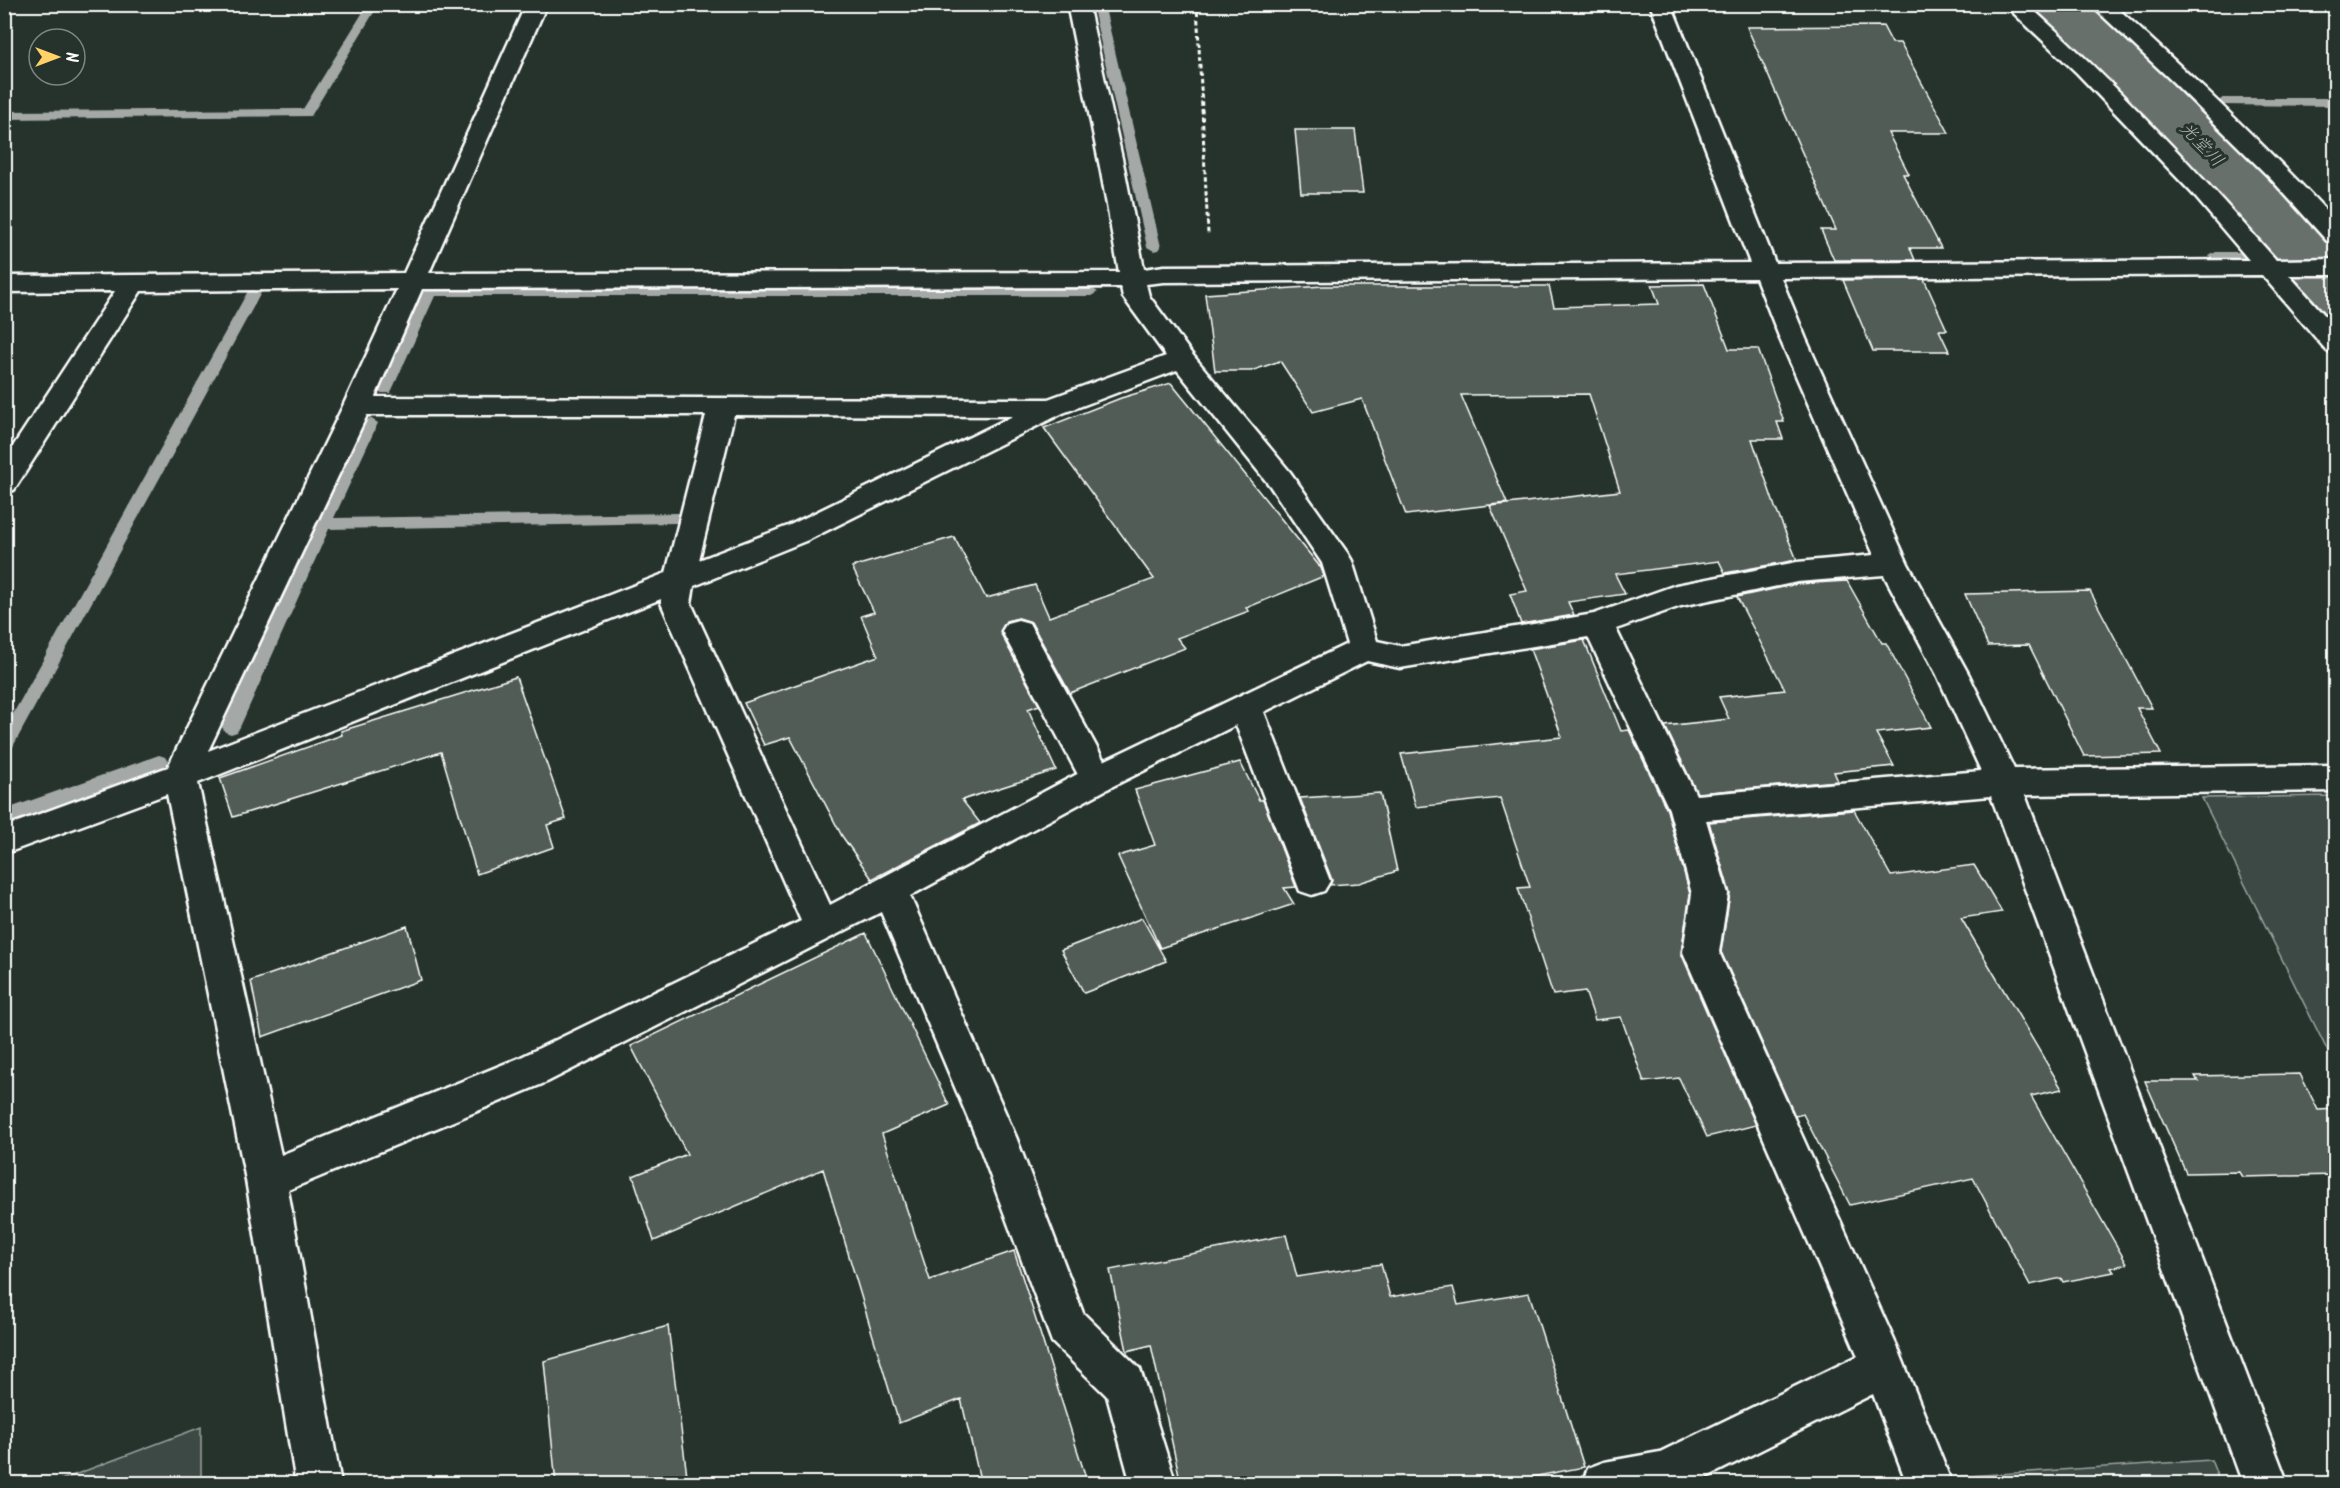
<svg xmlns="http://www.w3.org/2000/svg" width="2340" height="1488" font-family="Kalam,'Klee One',sans-serif">
<style>
.green{fill:#3e4944;stroke:#9ea4a2;stroke-width:1.5}
.lines{fill:none;stroke-linecap:round;stroke-linejoin:round}
.stream{fill:#a4a9a7;fill-rule:evenodd}
.river{fill:#67706c;fill-rule:evenodd}
.building{fill:#515c57;stroke:#fff;stroke-width:1.5}
.lane-casing{stroke:#fff;stroke-width:5}
.street-casing{stroke:#fff;stroke-width:5}
.path{stroke:#fff;stroke-width:3;stroke-dasharray:4.5 3;stroke-linecap:butt}
.lane{fill:#26332d;fill-rule:evenodd}
.street{fill:#26332d;fill-rule:evenodd}
.labels{text-anchor:middle;stroke-width:6;stroke-linejoin:round;paint-order:stroke}
.far-water-label{font-size:18px;font-style:italic;fill:#b3b8b6;stroke:#26332d}
</style>
<rect width="100%" height="100%" fill="#26332d"/>
<filter id="ink" filterUnits="userSpaceOnUse"><feTurbulence type="fractalNoise" baseFrequency=".0167" numOctaves="2"/><feDisplacementMap in="SourceGraphic" scale="12" xChannelSelector="R" yChannelSelector="G"/><feConvolveMatrix kernelMatrix="1 2 1 2 8 2 1 2 1" color-interpolation-filters="sRGB"/></filter>
<g filter="url(#ink)">
<!-- green -->
<path class="green" d="M2335 796H2336L2335 1066 2202 798Z
M201 1427V1483H53Z
M2211 1460 2220 1483 1956 1484 1954 1477Z"/>
<g class="lines">
<!-- stream -->
<path class="stream" d="M368 4H379L311 116 4 119V111L303 109Z
M1092 4H1104L1161 247 1159 250 1154 251 1147 247Z
M2223 98H2336V106L2219 105 2217 102Z
M2216 252H2241L2248 256 2241 260 2211 259 2209 256Z
M255 287 262 291 10 752 4 754V730L248 291Z
M430 288H1091L1098 292 1091 296H435L392 390 390 393H380L378 390 423 292Z
M370 418 378 423 334 518 677 513 683 514 685 518 683 522 677 523 329 529 240 727 237 732 231 734 225 732 222 727 362 423Z
M159 755 165 757 168 762 165 767 4 825V810Z"/>
<!-- river -->
<path class="river" d="M2021 4H2098L2236 133 2336 243V322L2306 314 2182 165 2031 19Z"/>
</g>
<!-- building -->
<path class="building" d="M1883 26 1892 43H1900L1949 133H1888L1909 174H1903L1941 248H1910L1915 260H1834L1821 230H1836L1747 27Z
M1295 130H1355L1363 193H1301Z
M1924 279 1947 330H1939L1949 351H1873L1843 280Z
M1704 284 1729 349H1758L1784 422H1777L1783 439H1752L1775 507 1797 560 1725 573 1719 561 1615 574 1625 594 1568 602 1574 615 1521 624 1510 594 1527 591 1490 506 1620 491 1589 394 1461 395 1507 503 1406 515 1362 399 1313 412 1280 361 1251 371H1215L1205 294 1323 286H1549L1554 307 1659 304 1652 285Z
M1171 383 1321 568 1324 576 1246 608 1249 611 1177 638 1185 648 1070 693 1031 622 1019 618 1006 621 1000 632 1039 705 1028 709 1056 770 962 800 980 823 872 879 842 836 790 737 764 745 744 703 878 656 861 616 874 612 852 567 954 537 986 598 1035 585 1049 617 1154 579 1044 428 1121 398Z
M1847 581 1882 643H1886L1931 727 1876 733 1894 766 1834 772 1838 781 1697 793 1665 726 1729 719 1719 697 1785 690 1737 597 1797 584Z
M2090 591 2152 708H2137L2161 754 2084 756 2029 645 1988 646 1965 594Z
M1584 640 1621 731 1629 730 1667 810 1690 894 1681 953 1756 1125 1707 1137 1679 1078 1644 1082 1621 1017 1595 1020 1585 991 1553 995 1518 888 1530 887 1500 798 1416 807 1401 754 1562 737 1530 649Z
M516 677 566 819 547 825 554 847 477 874 441 752 233 817 220 778 342 735 341 731Z
M1240 762 1259 800H1263L1296 887 1284 888 1294 904 1160 948 1118 856 1155 845 1135 790Z
M1380 793 1397 871 1359 883 1330 885 1332 880 1300 798Z
M1854 810 1891 876 1974 865 2002 912 1961 918 2062 1089 2031 1096 2127 1264 2111 1268 2114 1272 2063 1282 2061 1278 2030 1285 1973 1178 1850 1205 1803 1114 1795 1116 1721 952 1730 893 1709 822Z
M1142 918 1166 961 1084 993 1061 950Z
M407 926 421 980 262 1037 251 981Z
M866 933 949 1105 882 1134 930 1280 1014 1251 1088 1484H981L961 1399 899 1423 823 1169 654 1241 633 1176 687 1154 631 1046Z
M2300 1074 2318 1110 2336 1109V1175L2242 1177 2239 1172 2186 1173 2145 1081H2198L2195 1076Z
M1286 1235 1297 1277 1381 1264 1390 1297 1453 1287 1458 1305 1529 1293 1584 1467 1496 1484H1181L1151 1345 1127 1351 1110 1270Z
M668 1326 688 1484H556L544 1361Z"/>
<g class="lines">
<defs>
<path id="lane" d="M1018 620 1029 623 1109 770 1114 779 1109 788 1097 792 1085 788 1002 631 1007 623Z"/>
<path id="street" d="M526 4H547L429 273 1119 272 1101 172 1067 4H1088L1125 172 1144 269 1164 266 1750 263 1650 4H1671L1775 263 2249 260 2191 192 2077 73 2004 4H2027C2116 84 2197 170 2276 260L2336 259V275H2289L2336 328V353L2327 351 2262 275 1781 278 1806 339 1908 564 1969 675 2014 769 2336 765V791L2025 795 2288 1484H2243L1991 796 1706 820 1728 894 1719 952 1899 1351 1952 1484H1907L1873 1394 1693 1484H1582L1588 1468 1604 1462 1660 1452 1858 1356 1683 952 1692 894 1669 809 1588 637 1400 668 1367 661 1264 712 1330 881 1324 891 1312 895 1300 891 1236 725 1109 788 910 896 1016 1137 1083 1313 1140 1369 1176 1484H1131L1107 1396 1052 1342 976 1137 881 912 547 1082 288 1190 341 1484H296L246 1180 167 794 4 854V827L168 767 343 406 397 289 141 291 14 490 4 492V460L115 291 4 292V276L404 273ZM1756 278 1780 339 1874 555 1797 562 1676 585 1594 614 1400 646 1377 641 1352 561 1348 554 1290 472 1191 353 1149 296 1146 284 1164 282ZM1121 287 1123 297 1166 356 1048 399 375 397 422 289ZM1177 370 1270 486 1322 563 1347 644 1085 770 830 905 691 603 694 586 808 540 1063 413ZM367 415H706L666 573 208 751ZM734 415 1013 416 788 526 699 560ZM1884 575 1937 675 1981 771 1696 795 1616 629 1681 606 1797 582ZM661 599V603L801 921 519 1058 281 1155 198 783Z
M2090 4H2113C2190 74 2265 145 2336 221V243L2327 241 2272 180 2173 82Z"/>
</defs>
<!-- lane casing -->
<use href="#lane" class="lane-casing"/>
<!-- street casing -->
<use href="#street" class="street-casing"/>
<!-- path -->
<path class="path" d="M1197 4 1208 234"/>
<!-- lane -->
<use href="#lane" class="lane"/>
<!-- street -->
<use href="#street" class="street"/>
</g>
</g>
<g class="labels">
<!-- far-water labels -->
<g class="far-water-label">
<text transform="translate(2202 144) rotate(46)" y="6">光堂川</text>
</g>
</g>
<!-- margin -->
<rect width="2340" height="1488" fill="none" stroke="#26332d" stroke-width="24"/>
<rect x="12" y="12" width="2316" height="1464" fill="none" stroke="#fff" stroke-width="2" filter="url(#ink)"/>
<!-- north arrow -->
<g transform="translate(57 57) rotate(90)"><circle r="28" fill="#26332d" stroke="#7d8581" stroke-width="1.5"/>
<path d="M0-4.5L10 22L0 15L-10 22Z" fill="#ffd166"/>
<text y="-9" font-size="16" font-weight="bold" text-anchor="middle" fill="#ffffff">N</text>
</g>
</svg>
